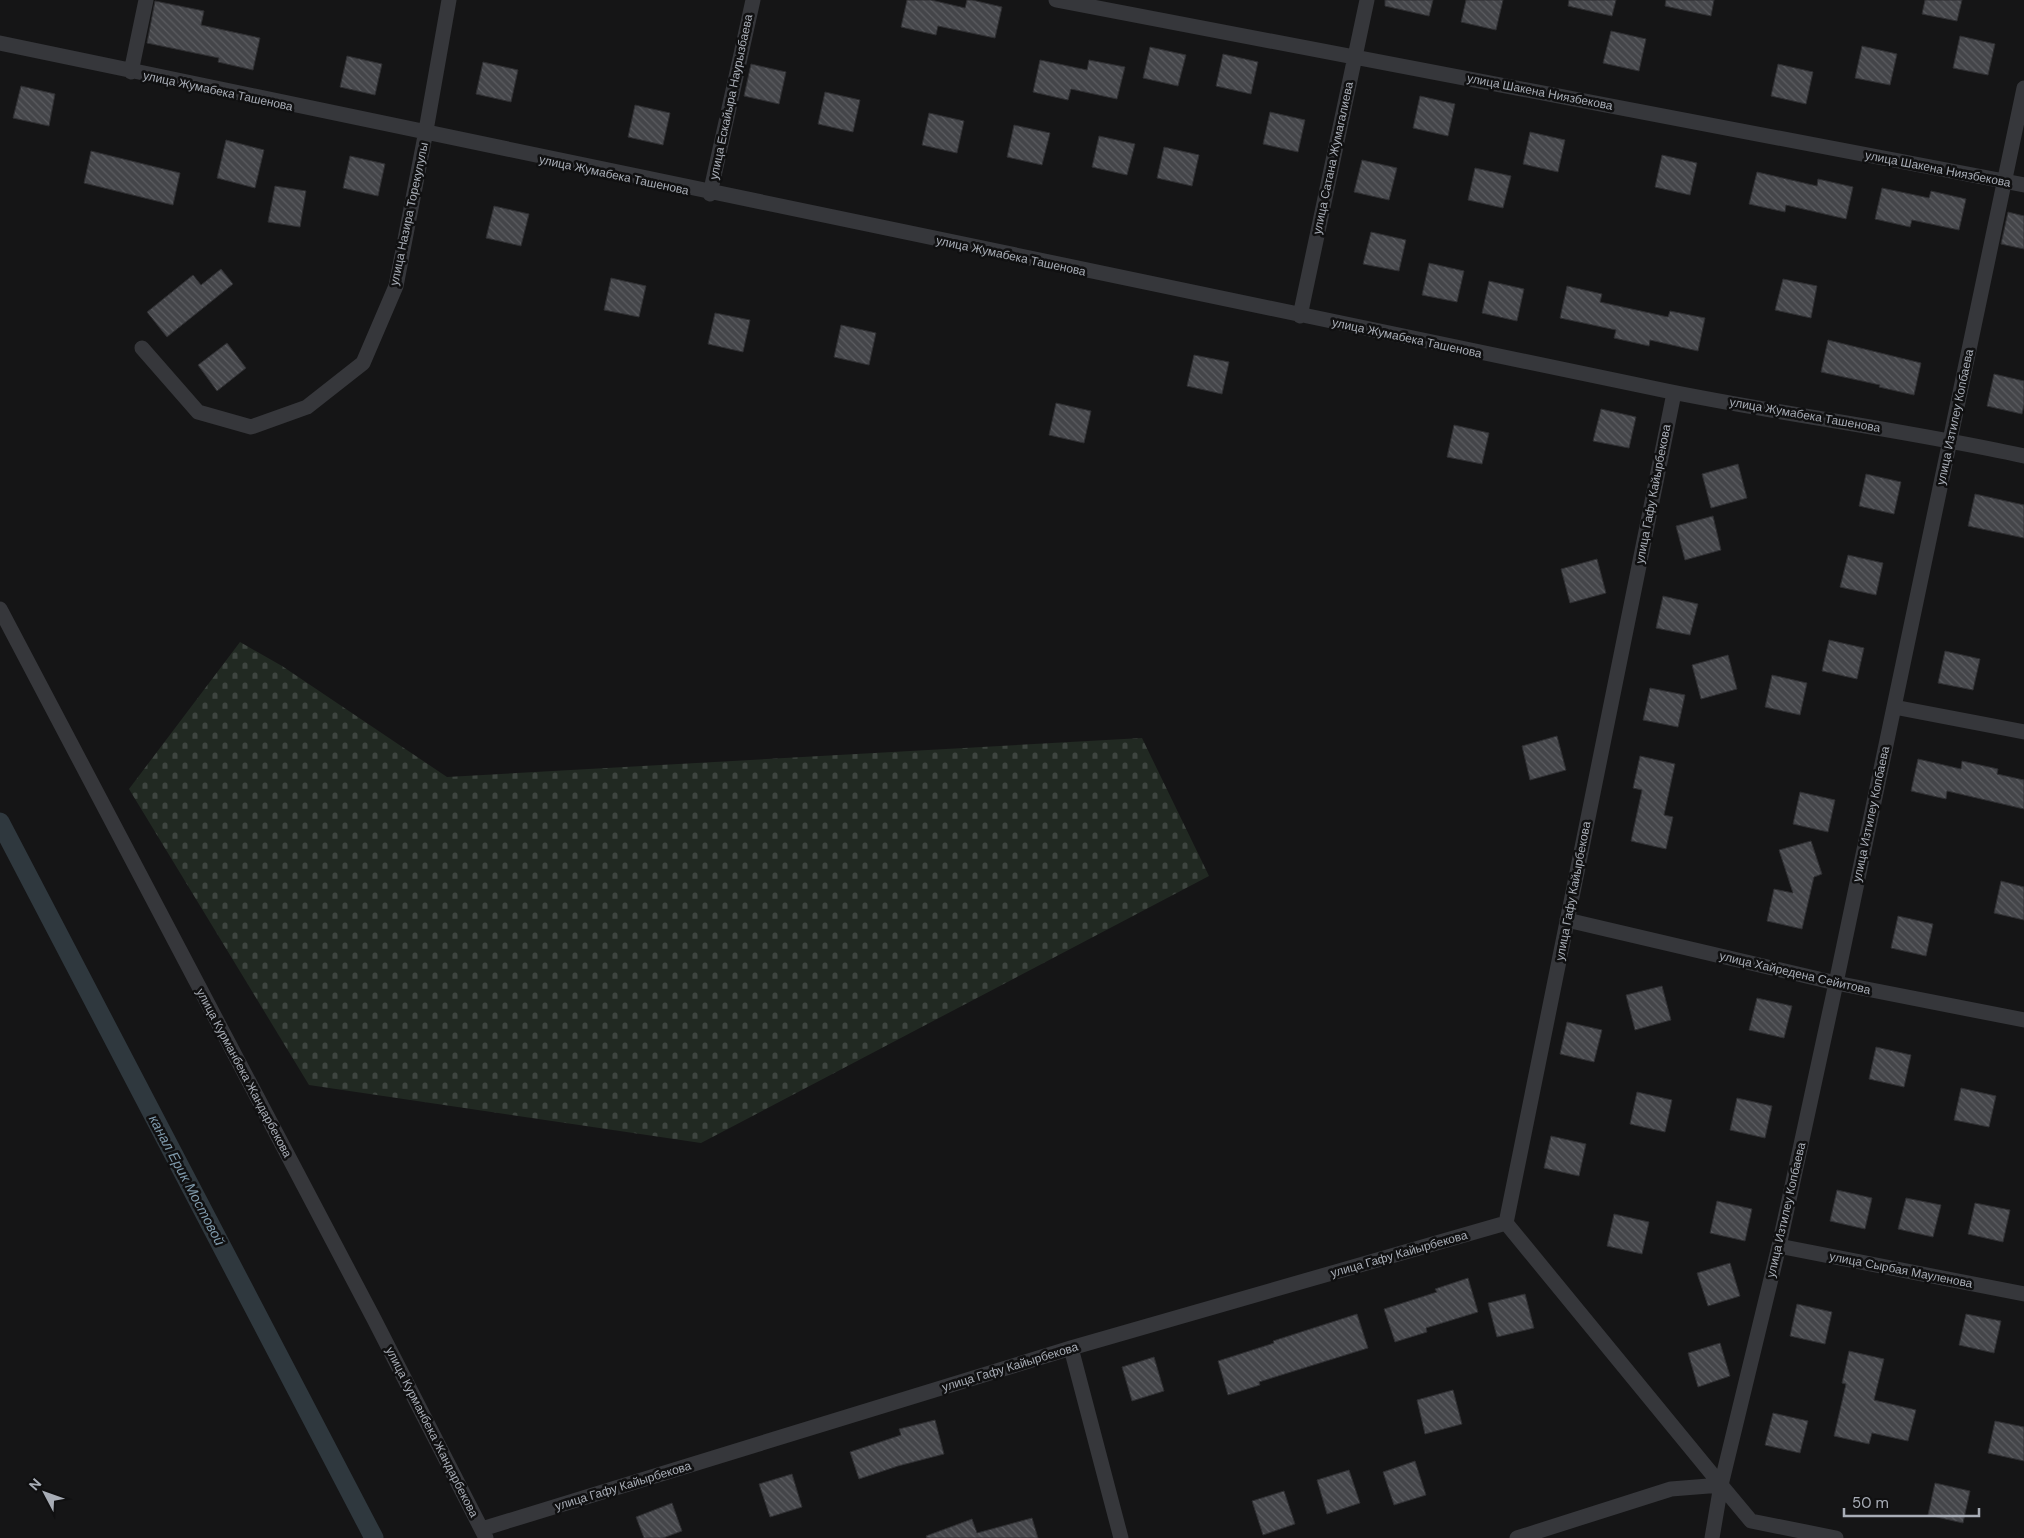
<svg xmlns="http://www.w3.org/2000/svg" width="2024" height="1538" font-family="'DM Sans',sans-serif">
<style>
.cemetery{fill:url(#cemetery-stones)}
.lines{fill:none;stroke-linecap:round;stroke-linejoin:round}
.canal{stroke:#2f383e;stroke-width:19}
.building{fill:url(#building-back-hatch);stroke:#2f2f32}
.street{stroke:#36373b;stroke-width:15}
.labels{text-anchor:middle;stroke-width:5;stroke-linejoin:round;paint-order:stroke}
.street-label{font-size:12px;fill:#a8adb6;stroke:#101011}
.water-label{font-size:14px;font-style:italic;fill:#819cae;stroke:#101011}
</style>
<defs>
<pattern id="cemetery-stones" width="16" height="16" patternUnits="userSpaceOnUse" patternTransform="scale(1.25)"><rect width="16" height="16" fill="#212922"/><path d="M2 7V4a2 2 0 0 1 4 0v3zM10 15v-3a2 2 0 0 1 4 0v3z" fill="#3e4540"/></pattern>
<pattern id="building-back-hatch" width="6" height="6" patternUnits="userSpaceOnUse" patternTransform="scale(1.25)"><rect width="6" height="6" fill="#444549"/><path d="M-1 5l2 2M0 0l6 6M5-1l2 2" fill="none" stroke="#5c5d61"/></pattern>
</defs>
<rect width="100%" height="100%" fill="#151516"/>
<!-- cemetery -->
<path class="cemetery" d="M240 642 282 666 447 777 1142 738 1209 876 701 1143 309 1085 129 789Z"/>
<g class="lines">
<!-- canal -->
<path class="canal" d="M0 822 374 1538"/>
</g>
<!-- building -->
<path class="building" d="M907 0H931L965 8 967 0H972L1002 7 995 38 938 26 936 35 901 27Z
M1385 0H1433L1429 16 1385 6Z
M1466 0H1503L1496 30 1461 22Z
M1569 0H1616L1612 16 1568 6Z
M1666 0H1714L1711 16 1665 6Z
M1925 0H1962L1957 21 1922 14Z
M155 1 204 11 201 25 260 38 253 70 218 62 219 58 147 43Z
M1611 31 1646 39 1639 71 1603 63Z
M1960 36 1995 44 1988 75 1953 68Z
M1862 46 1897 54 1890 85 1855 78Z
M1150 47 1186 55 1178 86 1143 78Z
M1223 54 1258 62 1251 94 1216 86Z
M347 56 382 64 375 95 340 87Z
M1040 60 1087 70 1089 60 1125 67 1117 99 1071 89 1068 100 1033 92Z
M483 62 518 70 511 102 476 94Z
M751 64 786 72 779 104 744 96Z
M1778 64 1813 72 1806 104 1771 96Z
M21 86 55 94 49 126 13 118Z
M825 92 860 100 853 132 818 124Z
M1420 96 1455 104 1448 136 1413 128Z
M635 105 670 113 663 145 628 137Z
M1270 112 1305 120 1298 152 1263 144Z
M929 113 964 121 957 153 922 145Z
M1014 125 1050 133 1042 165 1007 157Z
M1530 132 1565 140 1558 172 1523 164Z
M1099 136 1135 144 1127 175 1092 167Z
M226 140 264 150 255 188 217 178Z
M1164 147 1199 155 1192 186 1157 178Z
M91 151 180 173 173 205 84 183Z
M1662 155 1697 163 1690 195 1655 187Z
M350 156 385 164 378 196 343 188Z
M1362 160 1397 168 1389 200 1354 192Z
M1475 168 1511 176 1503 208 1468 200Z
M1757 172 1817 186 1818 179 1853 187 1846 219 1786 205 1785 212 1749 204Z
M275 186 306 191 300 227 268 222Z
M1882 188 1929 198 1931 191 1966 199 1959 230 1912 220 1910 227 1875 219Z
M494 206 529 214 521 246 486 238Z
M2008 212 2024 216V249L2001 244Z
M1371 232 1406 240 1399 271 1363 264Z
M1429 263 1464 271 1457 302 1422 295Z
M221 269 233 284 167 337 147 312 193 275 201 285Z
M611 278 646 286 639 317 604 310Z
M1783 279 1817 286 1811 318 1775 310Z
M1489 281 1524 289 1517 321 1482 313Z
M1567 286 1602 294 1600 302 1668 317 1670 311 1705 318 1698 351 1650 340 1649 346 1614 338 1616 330 1560 318Z
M715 313 750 320 743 352 708 344Z
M841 325 876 333 869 365 834 357Z
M1828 340 1921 363 1914 395 1879 387 1880 385 1821 372Z
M227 343 246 368 217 391 198 365Z
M1194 355 1229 362 1222 394 1187 386Z
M1994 374 2024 381V405L2022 414 1987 406Z
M1056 403 1091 411 1084 443 1049 435Z
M1601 409 1636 417 1629 448 1593 441Z
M1454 425 1489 433 1482 464 1447 457Z
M1738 464 1747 498 1711 508 1702 474Z
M1866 474 1901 482 1894 514 1859 506Z
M1975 494 2024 505V538L1968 526Z
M1713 516 1721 550 1685 560 1676 526Z
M1848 555 1883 563 1876 595 1840 587Z
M1597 559 1606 593 1570 603 1561 569Z
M1663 596 1698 604 1690 635 1656 628Z
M1829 640 1864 648 1857 679 1822 671Z
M1945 651 1980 659 1973 690 1938 683Z
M1728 655 1737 689 1701 699 1692 665Z
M1772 675 1807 683 1800 715 1765 707Z
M1650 688 1685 695 1678 727 1643 720Z
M1557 736 1566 770 1530 780 1522 746Z
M1640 756 1675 764 1664 815 1673 817 1666 849 1631 841 1642 790 1633 788Z
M1918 759 1961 769 1962 761 1998 769 1997 774 2024 780V809L1947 791 1946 799 1911 791Z
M1800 792 1835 800 1828 832 1793 824Z
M1811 841 1822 874 1814 877 1802 929 1767 921 1774 889 1793 893 1779 850Z
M2001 881 2024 887V920L1994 913Z
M1898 916 1933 924 1926 956 1891 948Z
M1662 986 1671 1020 1635 1030 1626 995Z
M1757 998 1792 1006 1784 1038 1749 1030Z
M1567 1022 1602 1030 1594 1062 1560 1054Z
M1876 1047 1911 1055 1904 1087 1869 1079Z
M1961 1088 1996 1096 1989 1127 1954 1120Z
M1637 1092 1672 1100 1665 1132 1630 1124Z
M1737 1098 1772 1106 1765 1138 1730 1130Z
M1551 1136 1586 1144 1579 1176 1544 1168Z
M1837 1190 1872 1198 1865 1229 1830 1221Z
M1906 1198 1941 1205 1933 1237 1898 1229Z
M1717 1201 1752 1209 1745 1241 1710 1233Z
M1975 1203 2010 1210 2003 1242 1968 1234Z
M1614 1214 1649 1222 1642 1254 1607 1246Z
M1730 1263 1740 1296 1708 1306 1697 1273Z
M1468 1278 1478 1312 1426 1328 1427 1332 1395 1342 1384 1309 1437 1292 1435 1289Z
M1525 1294 1534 1328 1497 1337 1488 1303Z
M1797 1304 1832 1312 1825 1344 1790 1336Z
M1357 1314 1368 1348 1259 1382 1260 1385 1228 1395 1218 1361 1274 1343 1273 1341Z
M1966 1314 2001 1321 1994 1353 1959 1345Z
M1720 1343 1730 1376 1698 1387 1688 1353Z
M1849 1351 1884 1359 1874 1400 1916 1410 1908 1441 1872 1433 1869 1444 1834 1436 1846 1384 1842 1383Z
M1154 1357 1164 1391 1132 1401 1122 1367Z
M1453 1390 1462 1424 1425 1434 1417 1400Z
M1773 1413 1808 1421 1800 1453 1765 1445Z
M935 1420 944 1454 898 1466 859 1479 850 1452 901 1435 899 1429Z
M1995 1421 2024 1427V1461L1988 1453Z
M1415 1461 1426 1495 1394 1505 1383 1472Z
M1349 1470 1360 1503 1327 1514 1317 1480Z
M792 1474 802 1507 770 1517 759 1484Z
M1935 1483 1970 1491 1963 1523 1928 1515Z
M1284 1491 1295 1524 1263 1535 1252 1501Z
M672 1503 682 1531 663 1538H644L636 1517Z
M1032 1518 1038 1538H927L926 1536 972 1519 977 1533Z"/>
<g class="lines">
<!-- street -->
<path class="street" d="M1056 0 2024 185
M0 43C554 164 1110 280 1667 391 1785 415 1906 430 2024 456
M131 72 146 0
M710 194 753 0
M1300 316 1367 0
M142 348 198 412 251 427 307 407 363 363 396 286 425 136 449 0
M0 609 374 1319 486 1538
M1894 707 2024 732
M1567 920 1836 983 2024 1020
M1506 1223 1721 1485
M1779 1246 2024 1294
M1071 1348 1121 1538
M482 1529 1071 1348 1506 1223 1674 393
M1517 1538 1671 1489 1721 1485 1751 1521 1836 1538
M1712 1538 1721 1485 1779 1246 1836 983 2024 88"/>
</g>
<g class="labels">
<!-- street labels -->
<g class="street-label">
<text transform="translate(218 91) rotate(12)" y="4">улица Жумабека Ташенова</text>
<text transform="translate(1540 92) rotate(11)" y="4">улица Шакена Ниязбекова</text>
<text transform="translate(731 97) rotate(-78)" y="4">улица Ескайыра Наурызбаева</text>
<text transform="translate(1333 158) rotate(-78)" y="4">улица Сатана Жумагалиева</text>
<text transform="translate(1938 169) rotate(11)" y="4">улица Шакена Ниязбекова</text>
<text transform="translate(614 175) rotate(12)" y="4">улица Жумабека Ташенова</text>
<text transform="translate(409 214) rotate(-78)" y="4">улица Назира Торекулулы</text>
<text transform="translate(1011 256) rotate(12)" y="4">улица Жумабека Ташенова</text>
<text transform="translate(1407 338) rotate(12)" y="4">улица Жумабека Ташенова</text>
<text transform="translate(1805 415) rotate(10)" y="4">улица Жумабека Ташенова</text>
<text transform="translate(1955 417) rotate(-78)" y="4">улица Изтилеу Копбаева</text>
<text transform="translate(1653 494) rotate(-79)" y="4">улица Гафу Кайырбекова</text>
<text transform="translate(1871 814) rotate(-78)" y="4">улица Изтилеу Копбаева</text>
<text transform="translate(1573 891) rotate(-79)" y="4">улица Гафу Кайырбекова</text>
<text transform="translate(1795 973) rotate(13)" y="4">улица Хайредена Сейитова</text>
<text transform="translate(244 1073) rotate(62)" y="4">улица Курманбека Жандарбекова</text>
<text transform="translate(1786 1210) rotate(-77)" y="4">улица Изтилеу Копбаева</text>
<text transform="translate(1399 1254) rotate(-16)" y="4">улица Гафу Кайырбекова</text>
<text transform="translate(1901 1270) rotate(11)" y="4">улица Сырбая Мауленова</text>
<text transform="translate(1010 1367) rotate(-17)" y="4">улица Гафу Кайырбекова</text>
<text transform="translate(432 1432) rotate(63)" y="4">улица Курманбека Жандарбекова</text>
<text transform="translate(623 1486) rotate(-17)" y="4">улица Гафу Кайырбекова</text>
</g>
<!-- water labels -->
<g class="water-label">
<text transform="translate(187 1180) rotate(62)" y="5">канал Ерик Мостовой</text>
</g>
</g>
<!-- north arrow -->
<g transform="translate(45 1493) rotate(311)" stroke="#101011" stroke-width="4" paint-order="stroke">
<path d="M0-4L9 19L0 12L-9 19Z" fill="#a8adb6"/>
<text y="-8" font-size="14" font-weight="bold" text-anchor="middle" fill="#a8adb6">N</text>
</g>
<!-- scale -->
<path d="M1844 1508v8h135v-8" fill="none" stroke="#a8adb6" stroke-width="2.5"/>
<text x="1852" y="1508" font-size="15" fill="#a8adb6" stroke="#101011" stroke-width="4" paint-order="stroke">50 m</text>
</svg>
